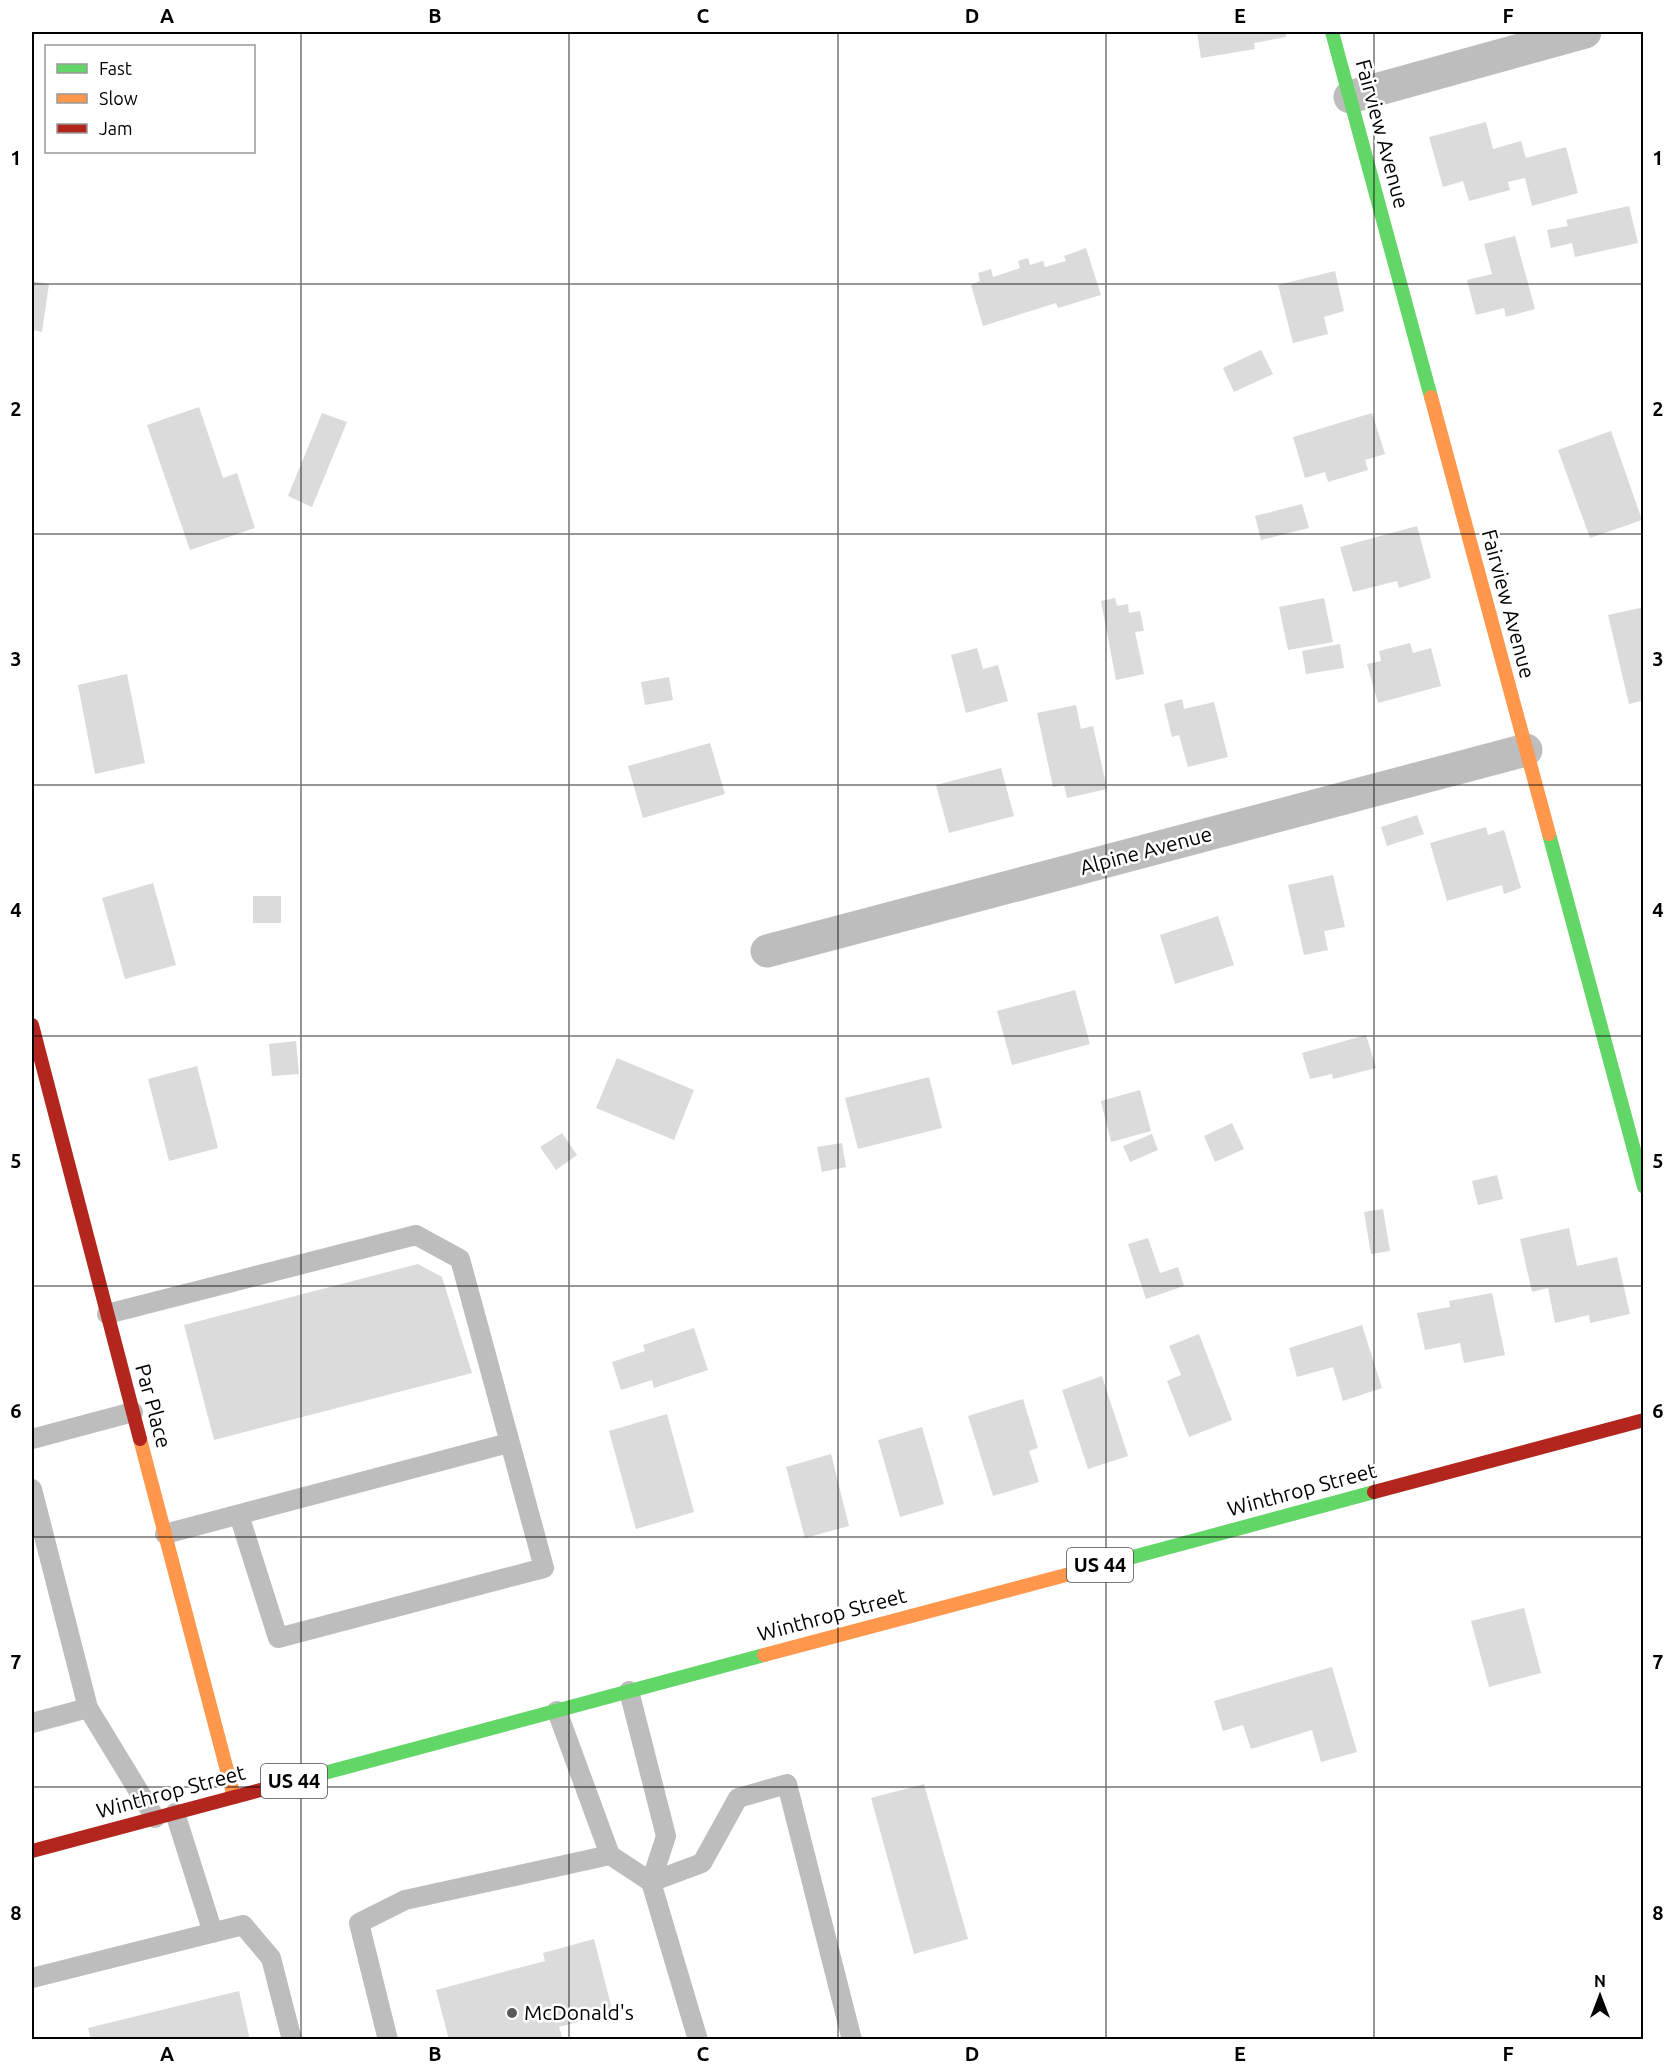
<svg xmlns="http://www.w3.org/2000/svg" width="1675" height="2071" font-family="Ubuntu,sans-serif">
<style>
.building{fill:#dbdbdb}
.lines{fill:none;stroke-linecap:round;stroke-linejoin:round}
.lane{stroke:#bdbdbd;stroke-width:20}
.street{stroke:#bdbdbd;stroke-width:33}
.fast{stroke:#63d668;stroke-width:14}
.slow{stroke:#ff974d;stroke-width:14}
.jam{stroke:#b3261e;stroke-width:14}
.grid{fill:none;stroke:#000;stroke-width:1.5;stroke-opacity:0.55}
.poi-dot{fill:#595959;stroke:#fff;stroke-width:2}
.labels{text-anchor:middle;stroke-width:5;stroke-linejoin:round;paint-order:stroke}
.shield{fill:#fff;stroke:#4c4c4c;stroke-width:1.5}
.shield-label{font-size:20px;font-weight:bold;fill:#000}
.street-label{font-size:21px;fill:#000;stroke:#fff}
.poi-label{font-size:21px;fill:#000;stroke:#fff;text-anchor:start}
.neatline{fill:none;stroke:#000;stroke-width:2}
.grid-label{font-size:20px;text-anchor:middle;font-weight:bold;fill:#000}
</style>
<rect width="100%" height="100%" fill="#fff"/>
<!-- building -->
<path class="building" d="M1197 32H1286V37L1254 43 1255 49 1201 58Z
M1486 122 1493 149 1521 141 1526 158 1566 147 1578 193 1532 206 1525 178 1508 182 1510 190 1469 201 1463 181 1443 187 1429 137Z
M1629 206 1638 243 1575 257 1572 243 1551 248 1547 230 1568 226 1566 220Z
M1515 236 1535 309 1506 317 1504 308 1476 315 1467 280 1492 274 1484 244Z
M1086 248 1101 295 1058 308 1056 303 983 326 971 285 980 281 978 273 991 269 993 277 1020 268 1018 261 1028 258 1030 265 1043 261 1045 267 1066 261 1064 256Z
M1335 271 1344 311 1324 317 1328 334 1293 343 1278 285Z
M32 281 49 284 42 332 32 330Z
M1261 350 1273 374 1234 392 1223 368Z
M199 407 223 478 237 473 255 528 190 550 147 425Z
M322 413 347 422 312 507 288 496Z
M1372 413 1385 454 1365 460 1368 470 1328 482 1325 472 1305 478 1293 437Z
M1611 431 1642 520 1590 538 1558 450Z
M1302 504 1309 528 1261 540 1255 516Z
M1417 526 1431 578 1399 588 1397 581 1353 592 1340 547Z
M1115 598 1117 606 1128 604 1129 613 1140 611 1144 631 1135 632 1144 674 1116 680 1101 601Z
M1324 598 1333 642 1288 650 1279 607Z
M1644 607V700L1629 704 1608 615Z
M1410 643 1413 653 1431 648 1441 686 1378 703 1367 664 1381 661 1379 651Z
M1340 644 1344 668 1306 674 1302 651Z
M977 648 983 669 998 665 1008 701 966 713 951 655Z
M127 674 145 763 95 774 78 685Z
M669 677 673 700 645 705 641 682Z
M1182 699 1184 709 1214 702 1228 757 1188 767 1179 735 1172 737 1164 704Z
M1076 705 1081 729 1093 726 1107 789 1067 798 1064 785 1053 787 1037 713Z
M710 743 725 794 643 818 628 766Z
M1001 768 1014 816 949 833 936 785Z
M1417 815 1424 834 1387 846 1381 827Z
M1486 827 1488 835 1504 830 1521 888 1504 894 1502 885 1447 901 1430 843Z
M1333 875 1345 927 1324 931 1328 950 1304 955 1288 885Z
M153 883 176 965 125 979 102 898Z
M253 896H281V923H253Z
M1218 916 1234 965 1175 984 1160 935Z
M1075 990 1090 1044 1012 1065 997 1011Z
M1366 1035 1376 1068 1333 1079 1332 1074 1310 1079 1302 1053Z
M296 1041 299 1074 272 1076 269 1044Z
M617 1058 694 1090 674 1140 596 1108Z
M197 1066 218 1148 169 1161 148 1079Z
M929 1077 942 1128 858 1149 845 1098Z
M1140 1090 1151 1131 1111 1142 1101 1101Z
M1232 1123 1244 1149 1215 1162 1204 1136Z
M562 1133 577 1155 556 1170 540 1147Z
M1152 1134 1158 1150 1130 1162 1123 1146Z
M842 1143 846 1167 822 1172 817 1147Z
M1497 1175 1503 1199 1478 1205 1472 1181Z
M1383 1209 1390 1251 1371 1254 1364 1212Z
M1569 1228 1577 1266 1617 1257 1630 1314 1590 1323 1589 1315 1555 1323 1548 1288 1532 1292 1520 1239Z
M1148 1238 1160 1273 1178 1267 1184 1286 1146 1299 1128 1244Z
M418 1264 442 1277 472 1373 214 1440 184 1325Z
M1492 1293 1505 1355 1464 1363 1460 1343 1425 1350 1417 1313 1450 1307 1449 1301Z
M1362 1325 1382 1388 1343 1401 1333 1367 1297 1377 1289 1348Z
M694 1328 708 1370 654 1388 652 1380 621 1390 612 1362 645 1351 643 1345Z
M1199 1334 1232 1420 1189 1437 1167 1381 1181 1375 1169 1346Z
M1102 1376 1128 1456 1088 1469 1062 1390Z
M1023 1399 1038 1448 1029 1451 1039 1482 993 1496 968 1416Z
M667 1414 694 1512 636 1529 609 1431Z
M922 1427 944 1504 900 1517 878 1440Z
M831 1454 849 1526 805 1538 786 1467Z
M1524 1608 1541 1673 1489 1687 1471 1621Z
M1332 1667 1357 1752 1321 1762 1312 1730 1251 1749 1243 1725 1223 1731 1214 1701Z
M924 1784 968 1939 914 1954 871 1798Z
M594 1939 613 2013 559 2027 563 2040H449L436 1990 545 1961 543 1953Z
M239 1991 250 2040H91L88 2028Z"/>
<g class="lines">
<!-- lane -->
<path class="lane" d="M107 1314 416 1235 460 1259 544 1568 278 1638 239 1515
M32 1439 133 1412
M32 1489 88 1708 155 1818
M165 1534 509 1443
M629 1691 666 1836 651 1882 698 2040
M557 1711 610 1855 651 1882
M32 1723 88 1708
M175 1813 213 1933
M651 1882 702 1863 738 1798 787 1784 852 2040
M32 1978 243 1925 271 1958 292 2040
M388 2040 359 1923 405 1900 610 1855"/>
<!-- street -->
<path class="street" d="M1350 97 1585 32
M767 951 1526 750"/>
<!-- fast -->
<path class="fast" d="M1332 32 1431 397
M1549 834 1644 1187
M1066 1575 1374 1492
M317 1775 764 1655"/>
<!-- slow -->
<path class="slow" d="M1431 397 1549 834
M140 1439 234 1797
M764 1655 1066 1575"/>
<!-- jam -->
<path class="jam" d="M32 1025 140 1439
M1374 1492 1644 1420
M32 1851 317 1775"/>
</g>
<!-- grid -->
<path class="grid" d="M301 32V2040M569 32V2040M838 32V2040M1106 32V2040M1374 32V2040M32 284H1644M32 534H1644M32 785H1644M32 1036H1644M32 1286H1644M32 1537H1644M32 1787H1644"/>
<!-- markers -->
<circle class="poi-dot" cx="512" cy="2013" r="6"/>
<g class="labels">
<!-- shield labels -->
<g class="shield">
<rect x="1067" y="1548" width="66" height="34" rx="4.5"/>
<rect x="261" y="1764" width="66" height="34" rx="4.5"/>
</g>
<g class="shield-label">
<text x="1100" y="1572">US 44</text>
<text x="294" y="1788">US 44</text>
</g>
<!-- street labels -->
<g class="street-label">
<text transform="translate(1382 134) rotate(75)" y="7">Fairview Avenue</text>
<text transform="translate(1508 604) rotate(75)" y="7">Fairview Avenue</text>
<text transform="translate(1146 851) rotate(-15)" y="7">Alpine Avenue</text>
<text transform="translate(153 1406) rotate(75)" y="7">Par Place</text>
<text transform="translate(1302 1490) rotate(-15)" y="7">Winthrop Street</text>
<text transform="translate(832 1615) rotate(-15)" y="7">Winthrop Street</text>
<text transform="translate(171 1792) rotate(-15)" y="7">Winthrop Street</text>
</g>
<!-- poi labels -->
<g class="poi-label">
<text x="524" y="2020">McDonald's</text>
</g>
</g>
<!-- border -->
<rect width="1675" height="2071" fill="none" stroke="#ffffff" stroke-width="66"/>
<!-- legend -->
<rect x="45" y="45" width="210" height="108" fill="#ffffff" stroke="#999999" stroke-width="1.5"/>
<rect x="57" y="64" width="30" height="9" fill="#63d668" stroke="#999999" stroke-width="1.5"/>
<text x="99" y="75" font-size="18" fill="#000000">Fast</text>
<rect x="57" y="94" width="30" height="9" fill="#ff974d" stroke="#999999" stroke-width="1.5"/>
<text x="99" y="105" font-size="18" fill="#000000">Slow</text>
<rect x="57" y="124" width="30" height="9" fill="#b3261e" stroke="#999999" stroke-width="1.5"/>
<text x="99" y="135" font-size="18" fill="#000000">Jam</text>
<!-- north arrow -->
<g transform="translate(1600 1996)" stroke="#ffffff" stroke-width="4.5" paint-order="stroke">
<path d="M0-4.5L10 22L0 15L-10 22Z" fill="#000000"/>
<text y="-9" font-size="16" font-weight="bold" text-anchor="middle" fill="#000000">N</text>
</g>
<rect x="33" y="33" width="1609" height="2005" class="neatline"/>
<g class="grid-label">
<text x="167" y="23">A</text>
<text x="435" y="23">B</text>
<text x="703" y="23">C</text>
<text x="972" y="23">D</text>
<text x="1240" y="23">E</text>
<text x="1508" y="23">F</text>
<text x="16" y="165">1</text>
<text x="1658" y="165">1</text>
<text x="16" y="416">2</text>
<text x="1658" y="416">2</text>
<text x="16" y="666">3</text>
<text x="1658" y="666">3</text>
<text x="16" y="917">4</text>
<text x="1658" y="917">4</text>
<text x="16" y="1168">5</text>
<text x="1658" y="1168">5</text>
<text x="16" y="1418">6</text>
<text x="1658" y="1418">6</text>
<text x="16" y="1669">7</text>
<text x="1658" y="1669">7</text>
<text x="16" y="1920">8</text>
<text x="1658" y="1920">8</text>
<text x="167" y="2061">A</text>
<text x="435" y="2061">B</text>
<text x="703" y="2061">C</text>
<text x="972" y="2061">D</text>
<text x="1240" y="2061">E</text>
<text x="1508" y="2061">F</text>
</g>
</svg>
